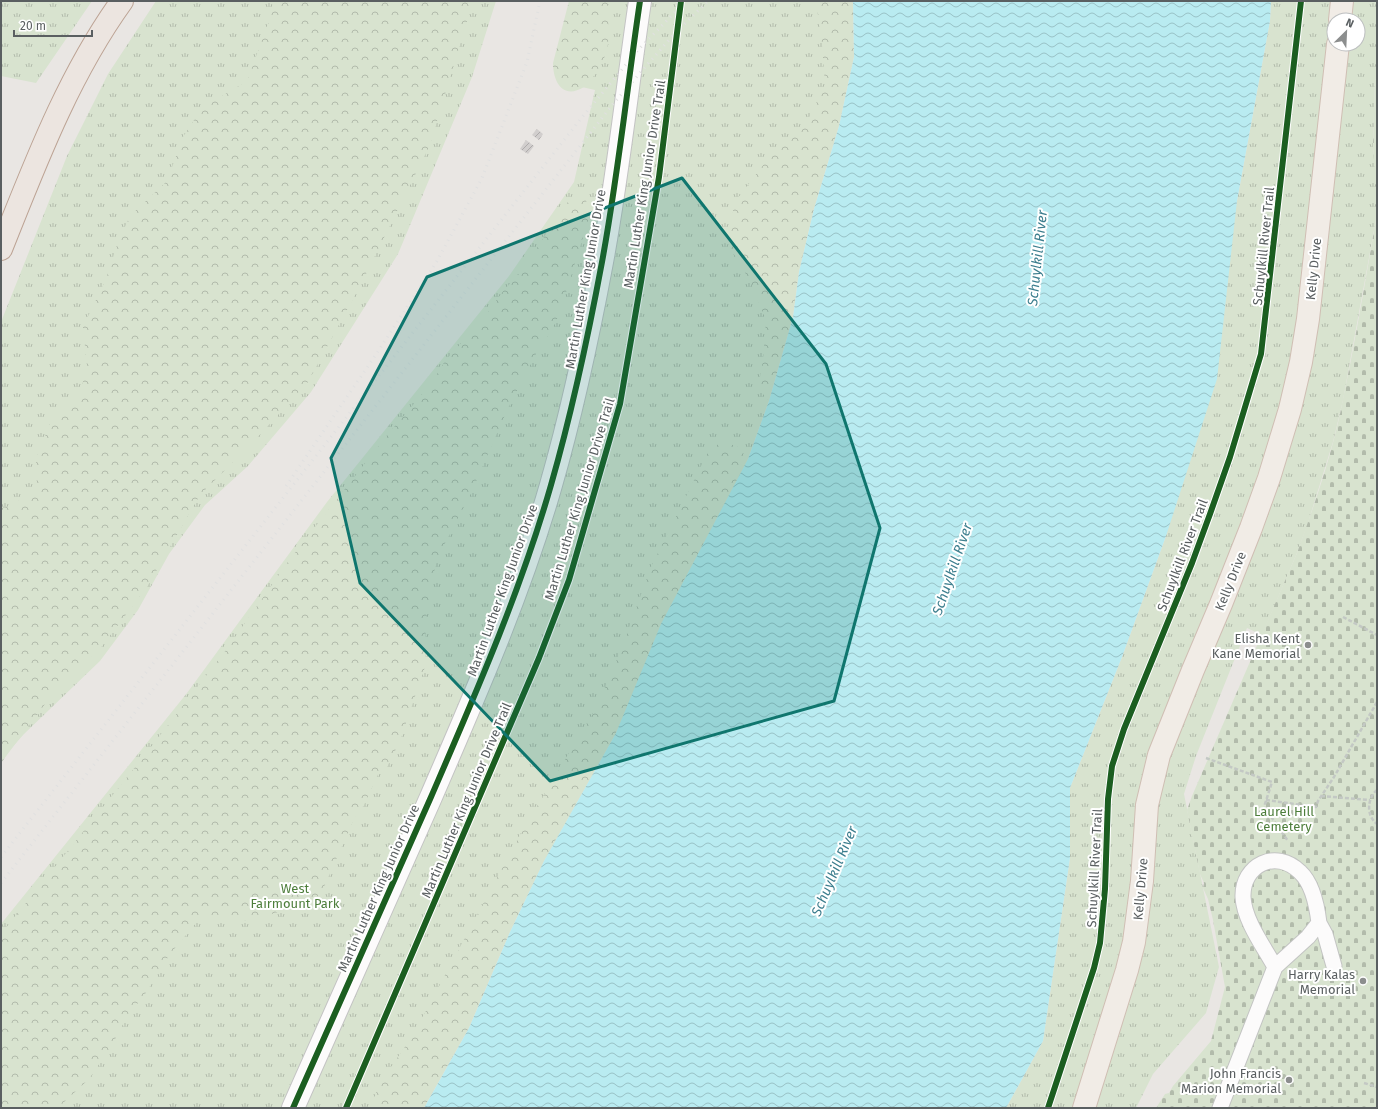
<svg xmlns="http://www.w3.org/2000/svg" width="1378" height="1109" font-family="'Fira Sans',sans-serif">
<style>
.grass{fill:url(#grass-tufts);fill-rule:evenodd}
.forest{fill:url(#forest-crowns)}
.cemetery{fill:url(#cemetery-stones)}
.water{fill:url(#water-waves)}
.building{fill:url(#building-hatch)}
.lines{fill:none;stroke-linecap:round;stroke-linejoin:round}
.service-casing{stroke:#c3c4c3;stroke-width:17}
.secondary-casing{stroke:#c3c3c3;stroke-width:24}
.primary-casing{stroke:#cfbeb3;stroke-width:24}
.motorway-casing{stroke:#bca394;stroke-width:24}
.path{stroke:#c3c8c4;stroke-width:2.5;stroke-dasharray:4 2;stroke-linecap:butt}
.service{stroke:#fcfbfb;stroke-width:15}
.secondary{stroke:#fcfbfb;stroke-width:22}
.primary{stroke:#f1ece6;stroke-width:22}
.motorway{stroke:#ece5e0;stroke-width:22}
.rail{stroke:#e0e0e0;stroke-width:3;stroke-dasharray:1 5;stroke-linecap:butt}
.cycleway-casing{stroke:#fff;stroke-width:8}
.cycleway{stroke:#1b5e20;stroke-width:6}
.marked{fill:#0f766e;fill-opacity:0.2;stroke:#0f766e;stroke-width:3;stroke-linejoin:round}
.poi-dot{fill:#8c8e8e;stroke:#fff;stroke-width:1.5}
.labels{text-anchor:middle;stroke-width:4;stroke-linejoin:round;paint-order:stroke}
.street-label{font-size:13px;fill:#5a5f61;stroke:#fff}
.poi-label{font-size:13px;fill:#5a5f61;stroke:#fff;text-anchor:end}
.park-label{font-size:13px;fill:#4d7e3b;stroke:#fff}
.water-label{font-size:14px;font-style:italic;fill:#3c7e8e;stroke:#fff}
</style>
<defs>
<pattern id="grass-tufts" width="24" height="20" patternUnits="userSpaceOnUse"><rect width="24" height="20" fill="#d8e3cf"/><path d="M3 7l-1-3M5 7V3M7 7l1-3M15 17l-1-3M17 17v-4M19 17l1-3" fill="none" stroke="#b2bbab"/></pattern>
<pattern id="forest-crowns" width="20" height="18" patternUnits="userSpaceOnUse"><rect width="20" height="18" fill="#d8e3cf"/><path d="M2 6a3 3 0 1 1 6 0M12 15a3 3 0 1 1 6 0" fill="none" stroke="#b2bbab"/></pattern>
<pattern id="cemetery-stones" width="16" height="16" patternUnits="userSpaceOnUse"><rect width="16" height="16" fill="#d8e3cf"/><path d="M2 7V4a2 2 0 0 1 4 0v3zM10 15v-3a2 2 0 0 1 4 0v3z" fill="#b2bbab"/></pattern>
<pattern id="water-waves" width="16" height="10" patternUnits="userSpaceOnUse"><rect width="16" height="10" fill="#b9ebf1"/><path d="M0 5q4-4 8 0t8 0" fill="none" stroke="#99c2c7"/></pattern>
<pattern id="building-hatch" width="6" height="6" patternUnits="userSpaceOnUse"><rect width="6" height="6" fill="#d1cecd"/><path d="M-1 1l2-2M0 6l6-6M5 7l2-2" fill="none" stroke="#adaaaa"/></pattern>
</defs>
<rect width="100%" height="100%" fill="#e9e6e3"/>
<!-- grass -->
<path class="grass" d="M1 1H92L36 83 1 76Z
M156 1H496L472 77 398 254 311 392 248 466 205 505 169 554 138 610 100 661 24 734 1 760V322L67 156 108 74Z
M572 1H853L769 401 748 459 616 733 544 861 424 1108H1V924L187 693 327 502 509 276 574 182 595 90 573 85Z
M1271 1H1377V80L1375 79 1373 148 1376 172 1377 214 1343 400 1333 442 1307 526 1297 553 1262 635 1247 628 1196 756 1184 794 1219 967 1206 1013 1153 1074 1136 1108H1006L1043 1041 1070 858V788L1122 657 1166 536 1237 201 1270 21ZM1334 20H1358V44H1334Z"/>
<!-- forest -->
<path class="forest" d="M273 1H473L430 145 360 286 308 382 255 440 200 495 147 587 99 650 51 696 1 763V508L11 506 37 488 36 458 52 419 79 398 87 366 83 327 106 279 118 242 130 216 167 181 183 137 202 108 247 81 269 21Z
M569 1H608C608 17 611 42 605 56 602 64 591 82 584 87 563 100 553 82 553 63Z
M816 1H853L854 57 839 126 814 209 799 272 793 317 769 401 758 388 763 360 766 320 750 281 729 246 734 203 767 160 805 126 825 85 822 44Z
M576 197 585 198 589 209V218L559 315 550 333 536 354 508 408 471 493 438 557 433 576 425 625 426 646 425 667 400 741 386 769 379 772 364 805 353 821 324 887 319 895 312 901 250 921 222 917H204L196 923 170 954 142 999 130 1011 112 1045 89 1079 60 1106 54 1108H1V934L144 756 226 650 290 559 388 434 431 384 445 361 482 320 504 290 523 270 562 209 568 202Z
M723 441 738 447 748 459 661 624 616 733 544 861 510 932 469 1028 424 1108H370L380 1083 413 1035 521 833 596 708 621 650 651 567 709 450Z"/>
<!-- cemetery -->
<path class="cemetery" d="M1375 79 1377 80V198L1373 147Z
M1377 214V1108H1156L1165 1094 1169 1093 1173 1086 1211 1041 1225 987 1213 920 1208 899 1203 888 1204 883 1200 874 1187 810 1192 796 1297 553C1315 503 1333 452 1343 399 1356 338 1366 276 1377 214Z"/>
<!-- water -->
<path class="water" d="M853 1H1271L1270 21 1237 201 1217 379 1166 536 1122 657 1070 788V858L1043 1041 1006 1108H424L469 1028 510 932 544 861 616 733 661 624 748 459 769 401 793 317 799 272 814 209 839 126 854 57Z"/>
<!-- building -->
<path class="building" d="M537 129 543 134 539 140 532 135Z
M526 140 534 146 528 154 520 149Z"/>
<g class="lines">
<defs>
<path id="service" d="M1319 923 1325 934 1334 966
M1220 1108 1275 967 1308 937 1319 923C1317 906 1313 884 1300 872 1276 848 1242 865 1243 897 1244 920 1264 947 1275 967"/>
<path id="secondary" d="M293 1108C339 1004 385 901 431 797 475 695 520 593 551 485 572 412 588 337 602 262 618 176 627 88 640 1"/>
<path id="primary" d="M1340 20 1342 1
M1084 1108 1127 970 1134 942 1142 881 1147 805 1159 755 1193 670 1221 604 1251 528 1269 478 1290 409 1301 362 1308 319 1338 44"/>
<path id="motorway" d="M1 249C35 164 68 76 122 1"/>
</defs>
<!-- service casing -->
<use href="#service" class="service-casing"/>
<!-- secondary casing -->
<use href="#secondary" class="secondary-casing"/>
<!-- primary casing -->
<use href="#primary" class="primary-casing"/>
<!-- motorway casing -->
<use href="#motorway" class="motorway-casing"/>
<!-- path -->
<path class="path" d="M1343 617 1377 635
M1206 758 1272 782 1265 804V808L1288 841
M1377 790C1367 798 1366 816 1377 824
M1321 796 1370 800
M1266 800 1316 807 1318 801 1334 777 1377 702
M1301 974 1314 971
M1364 1083 1377 1087"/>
<!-- service -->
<use href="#service" class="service"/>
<!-- secondary -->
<use href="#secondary" class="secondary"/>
<!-- primary -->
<use href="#primary" class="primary"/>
<!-- motorway -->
<use href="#motorway" class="motorway"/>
<!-- rail -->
<path class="rail" d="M286 486 377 353 437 261 482 178 527 62 540 1
M1 857 579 121 638 50 686 1
M1 883 613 104 675 33 708 1"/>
<defs>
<path id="cycleway" d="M293 1108C339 1004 385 901 431 797 475 695 520 593 551 485 572 412 588 337 602 262 618 176 627 88 640 1
M346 1108 539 658 569 580 620 404 659 177 681 1
M1048 1108 1094 968 1100 943 1105 889 1108 799 1112 766 1124 729 1192 563 1210 514 1230 457 1261 354 1301 1"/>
</defs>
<!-- cycleway casing -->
<use href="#cycleway" class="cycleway-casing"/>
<!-- cycleway -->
<use href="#cycleway" class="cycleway"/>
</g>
<!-- marked area -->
<path class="marked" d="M682 178 826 364 880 528 834 701 550 781 360 583 331 458 427 277Z"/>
<!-- markers -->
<g class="poi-dot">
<circle cx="1308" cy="645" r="4"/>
<circle cx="1363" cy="981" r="4"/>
<circle cx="1289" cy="1080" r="4"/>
</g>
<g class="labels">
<!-- street labels -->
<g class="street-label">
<text transform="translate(644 184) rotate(-81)" y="5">Martin Luther King Junior Drive Trail</text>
<text transform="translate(1263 246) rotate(-84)" y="5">Schuylkill River Trail</text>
<text transform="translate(1313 269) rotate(-84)" y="5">Kelly Drive</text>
<text transform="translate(585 279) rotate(-80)" y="5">Martin Luther King Junior Drive</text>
<text transform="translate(579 499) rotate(-73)" y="5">Martin Luther King Junior Drive Trail</text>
<text transform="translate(1182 555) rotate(-69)" y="5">Schuylkill River Trail</text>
<text transform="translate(1230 581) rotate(-68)" y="5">Kelly Drive</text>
<text transform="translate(502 590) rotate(-70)" y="5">Martin Luther King Junior Drive</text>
<text transform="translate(466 800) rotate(-67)" y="5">Martin Luther King Junior Drive Trail</text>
<text transform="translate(1094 868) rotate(-87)" y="5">Schuylkill River Trail</text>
<text transform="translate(378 888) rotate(-66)" y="5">Martin Luther King Junior Drive</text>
<text transform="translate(1140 889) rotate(-85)" y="5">Kelly Drive</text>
</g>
<!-- poi labels -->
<g class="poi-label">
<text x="1300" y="643">Elisha Kent<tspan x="1300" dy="15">Kane Memorial</tspan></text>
<text x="1355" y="979">Harry Kalas<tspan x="1355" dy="15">Memorial</tspan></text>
<text x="1281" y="1078">John Francis<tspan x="1281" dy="15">Marion Memorial</tspan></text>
</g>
<!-- park labels -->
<g class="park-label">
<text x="1284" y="816">Laurel Hill<tspan x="1284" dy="15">Cemetery</tspan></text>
<text x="295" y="893">West<tspan x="295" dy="15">Fairmount Park</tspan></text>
</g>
<!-- water labels -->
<g class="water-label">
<text transform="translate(1037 258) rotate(-84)" y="5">Schuylkill River</text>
<text transform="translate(952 569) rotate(-71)" y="5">Schuylkill River</text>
<text transform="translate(834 871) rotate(-67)" y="5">Schuylkill River</text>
</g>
</g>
<!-- border -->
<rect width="1378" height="1109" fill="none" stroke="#5a5f61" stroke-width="4"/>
<!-- north arrow -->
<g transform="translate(1346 32) rotate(24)"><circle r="19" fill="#ffffff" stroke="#bdbfc0"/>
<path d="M0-3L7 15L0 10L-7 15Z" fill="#8c8e8e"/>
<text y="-6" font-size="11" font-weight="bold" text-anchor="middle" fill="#5a5f61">N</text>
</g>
<!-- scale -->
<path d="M14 30v6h78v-6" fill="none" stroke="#5a5f61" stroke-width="2"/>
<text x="20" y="30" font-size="12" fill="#5a5f61" stroke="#ffffff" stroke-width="3" paint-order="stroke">20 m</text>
</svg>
